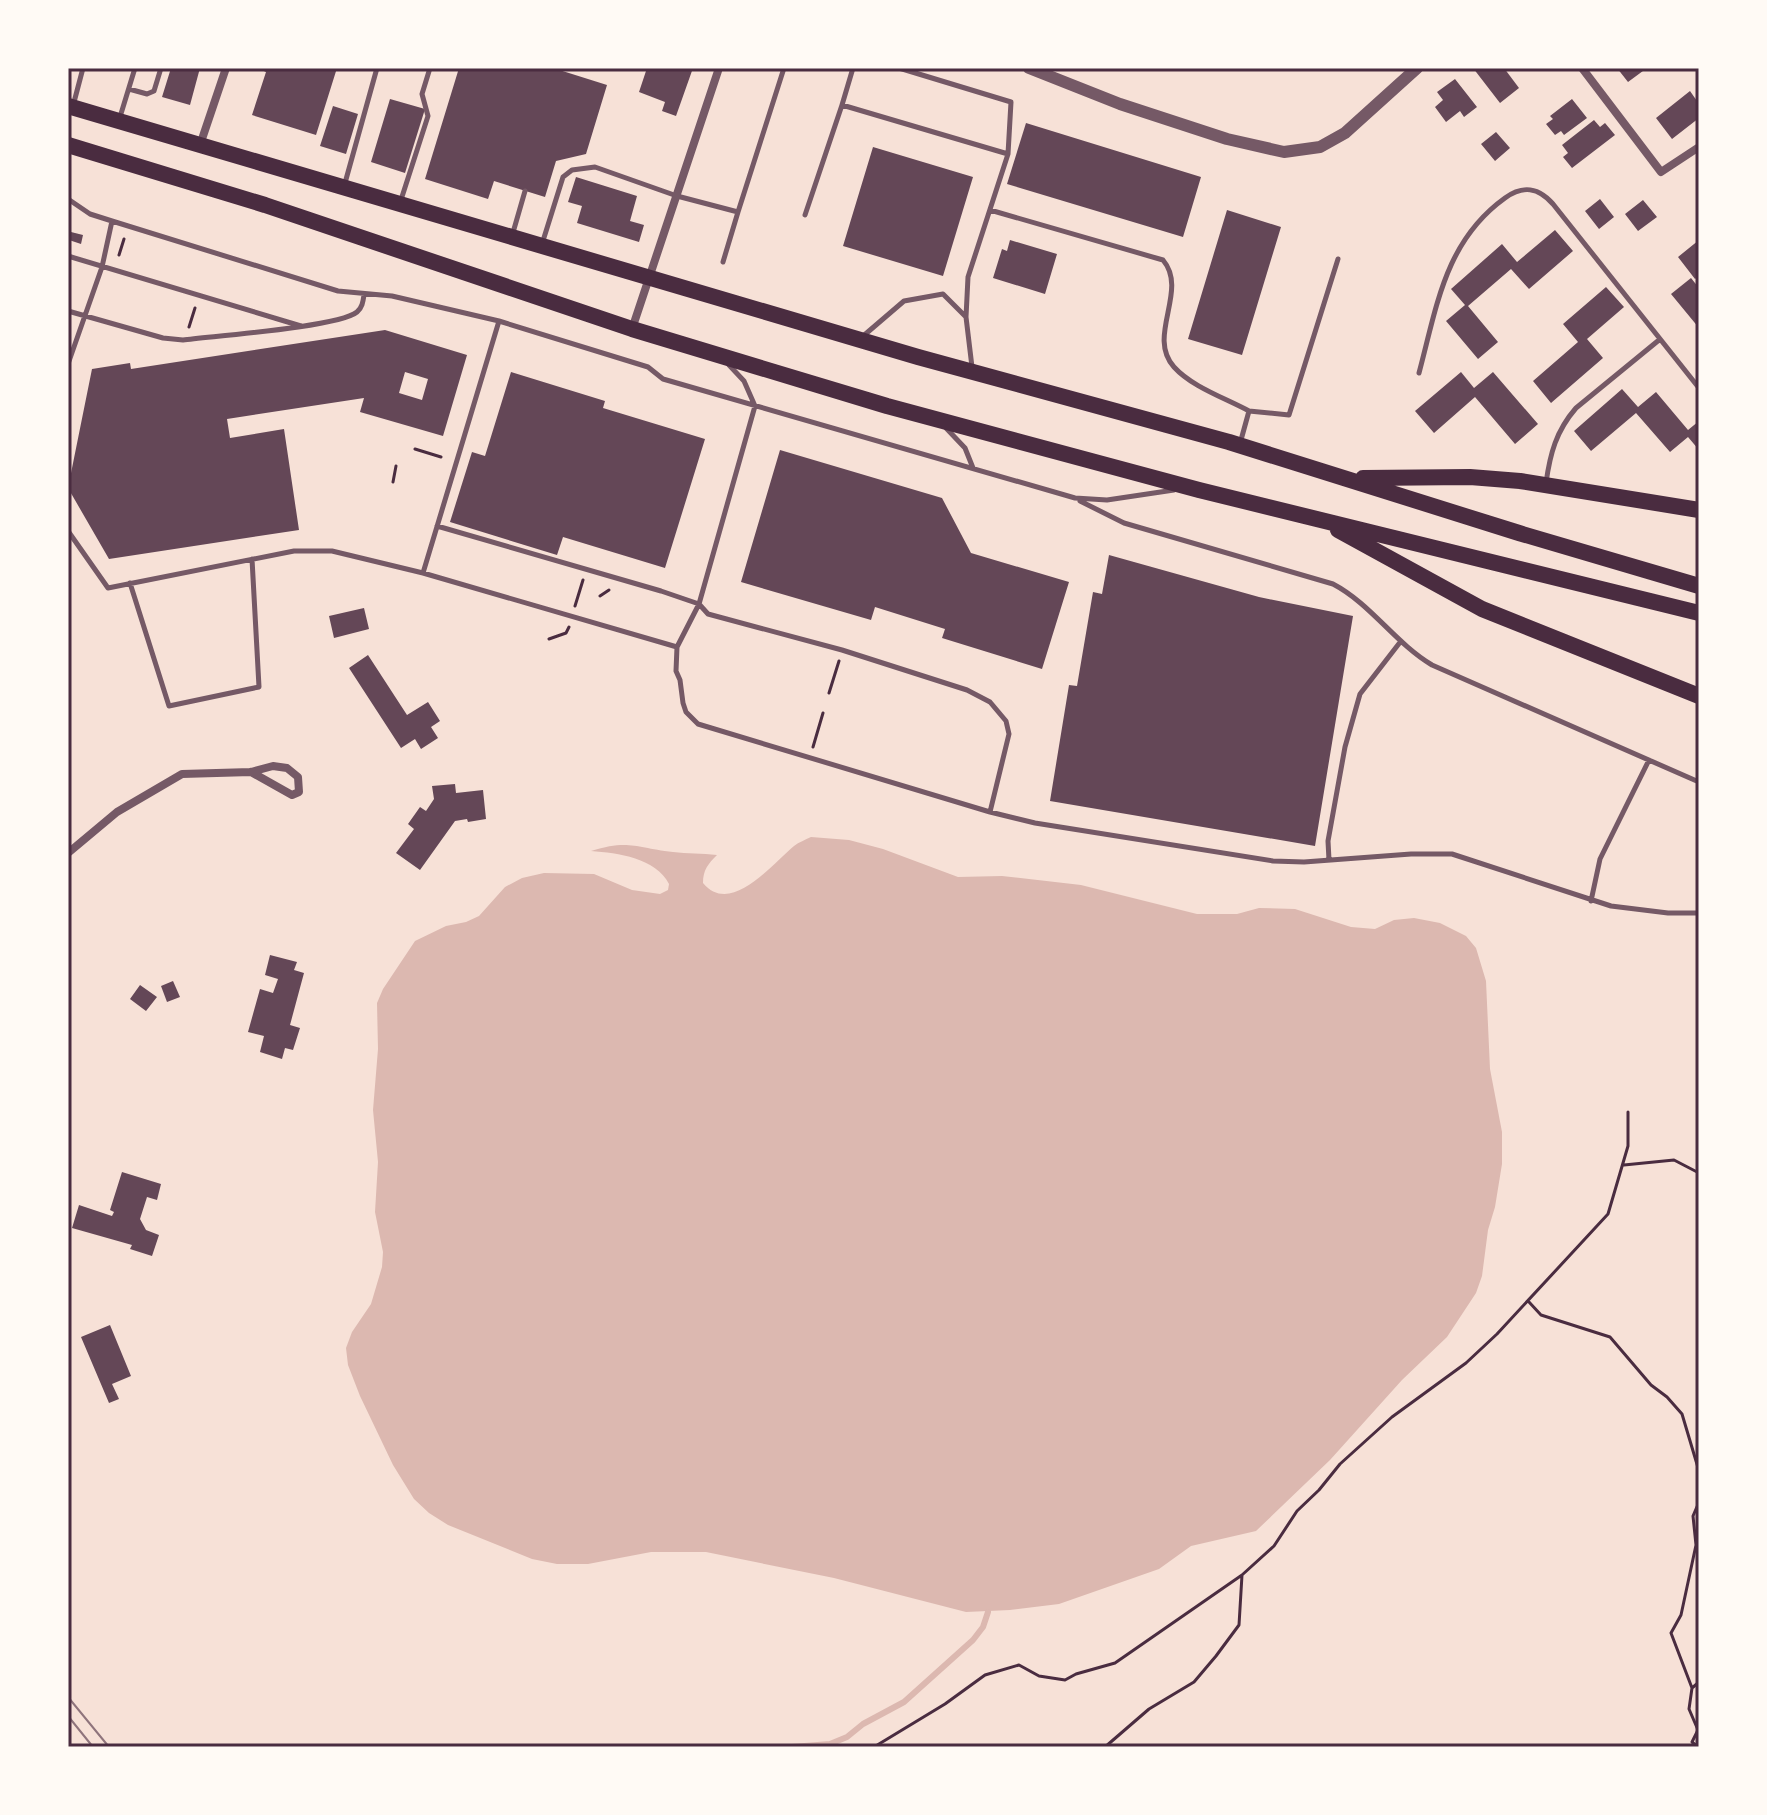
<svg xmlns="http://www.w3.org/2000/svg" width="1767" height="1815" font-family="Karla,sans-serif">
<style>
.water{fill:#dcb8b0}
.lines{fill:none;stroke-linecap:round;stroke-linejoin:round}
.stream{stroke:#dcb8b0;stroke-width:6}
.building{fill:#644757;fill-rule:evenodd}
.path{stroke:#4a2c40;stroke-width:3}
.service{stroke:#755966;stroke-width:5}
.minor{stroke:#755966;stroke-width:8}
.tertiary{stroke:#755966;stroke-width:12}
.trunk{stroke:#4a2c40;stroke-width:16}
.tram{stroke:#8f747c;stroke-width:2}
.neatline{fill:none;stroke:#4a2c40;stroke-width:3}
</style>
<rect width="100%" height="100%" fill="#f7e1d7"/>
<!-- water -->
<path class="water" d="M811 837 849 840 883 849 958 877 1002 876 1081 885 1197 914H1237L1259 908 1295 909 1351 927 1375 929 1394 920 1414 918 1440 923 1466 936 1476 948 1486 981 1490 1069 1502 1132V1164L1495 1207 1488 1230 1482 1276 1476 1293 1447 1337 1402 1380 1330 1460 1256 1531 1191 1546 1159 1569 1059 1604 1010 1610 966 1612 834 1578 706 1552H651L588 1564H557L532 1559 448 1525 429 1513 414 1499 393 1465 360 1396 348 1365 346 1348 352 1332 371 1304 382 1267 383 1252 375 1212 378 1162 373 1110 378 1049 377 1003 383 989 415 941 446 926 466 922 479 916 505 887 522 878 544 873 594 874 632 890 660 894 668 890 669 884C656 858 618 853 591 851 629 839 636 848 673 852 687 854 702 853 717 855 708 864 703 870 703 883 731 917 773 863 794 846 799 842 805 840 811 837Z"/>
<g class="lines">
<!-- stream -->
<path class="stream" d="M792 1747 830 1744 847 1737 863 1724 904 1702 973 1640 983 1627 988 1612"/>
</g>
<!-- building -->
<path class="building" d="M171 68H200L190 105 162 97Z
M257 68H337L316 135 252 115 266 72Z
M459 68H553L607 85 586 154 556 161 545 197 494 181 488 199 425 179Z
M647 68H693L676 116 662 111 665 102 639 92Z
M1473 68H1504L1519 88 1500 103Z
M1617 68H1647L1628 82Z
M1455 79 1477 107 1464 117 1460 111 1446 122 1435 107 1443 100 1437 92Z
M1690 91 1697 101 1699 99V118L1672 139 1656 118Z
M390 99 425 109 405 173 371 162Z
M1572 99 1587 118 1564 135 1561 131 1555 135 1546 124 1553 119 1550 116Z
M333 106 358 114 346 154 320 146Z
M1594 120 1600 127 1605 123 1615 135 1572 168 1563 157 1568 153 1562 145Z
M1026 123 1201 177 1183 237 1007 184Z
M1496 132 1510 148 1495 161 1481 144Z
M873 147 973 177 943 276 843 246Z
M576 177 637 196 630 221 644 225 639 242 577 223 582 206 568 202Z
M1600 199 1614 217 1599 229 1585 211Z
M1643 200 1657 217 1638 231 1625 214Z
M1227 210 1281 227 1242 355 1188 339Z
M1555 230 1573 251 1529 289 1511 269 1468 306 1498 342 1478 359 1446 321 1465 305 1451 289 1502 244 1517 262Z
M71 232 83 235 81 244 69 240Z
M1010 240 1057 254 1045 294 993 278 1002 249 1007 251Z
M1699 240V276L1695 279 1678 257Z
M1691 278 1699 288V328L1671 294Z
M1606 287 1624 307 1587 339 1603 358 1551 403 1533 381 1578 342 1563 324Z
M385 330 467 355 443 436 360 412 364 398 227 419 230 438 284 429 299 530 109 559 68 488 92 369 130 363 131 369ZM405 372 428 379 422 400 399 393Z
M511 372 605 401 603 408 705 439 665 568 563 537 557 555 450 522 472 452 485 456Z
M1461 372 1474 388 1493 372 1538 424 1515 444 1475 397 1434 433 1415 411Z
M1622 389 1638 407 1656 392 1688 430 1699 421V450L1688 437 1670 452 1636 413 1591 451 1574 431Z
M780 450 942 498 971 553 1069 582 1042 669 942 638 945 629 875 607 871 620 741 582Z
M1109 555 1259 597 1353 616 1315 846 1050 801 1069 685 1077 686 1093 592 1102 594Z
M364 608 369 629 334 638 329 616Z
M368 655 407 715 428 702 440 721 431 727 438 738 421 749 415 739 401 748 349 668Z
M455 784 456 793 483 790 486 819 468 822 467 819 455 821 420 870 396 853 414 829 408 824 420 807 426 811 434 799 432 786Z
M270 955 297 962 294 970 304 973 290 1025 300 1028 293 1050 285 1048 282 1059 260 1052 264 1036 248 1032 260 989 273 993 278 979 265 975Z
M173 981 180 997 167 1002 161 986Z
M140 985 157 997 146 1011 130 999Z
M122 1172 161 1184 157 1200 147 1197 140 1219 146 1230 159 1235 152 1256 130 1249 132 1245 72 1228 79 1205 112 1216 114 1212 110 1210Z
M110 1325 131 1376 112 1384 119 1399 109 1403 81 1337Z"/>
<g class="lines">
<!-- path -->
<path class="path" d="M119 255 124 239
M189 327 195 308
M415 449 441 457
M393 482 396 466
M600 596 609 590
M575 606 583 580
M549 639 566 633 569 627
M829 693 839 661
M813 747 823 713
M1624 1165 1674 1160 1699 1173
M1529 1302 1541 1315 1610 1337 1651 1385 1667 1397 1682 1414 1699 1471
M1692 1688 1671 1633 1681 1615 1696 1545 1693 1516 1699 1502
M874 1747 945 1704 985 1675 1019 1665 1039 1676 1065 1680 1076 1674 1115 1663 1242 1575
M1105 1747 1149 1709 1194 1682 1216 1656 1239 1625 1242 1575 1274 1546 1297 1511 1319 1490 1340 1464 1392 1417 1466 1363 1497 1334 1608 1214 1628 1146V1112
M1698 1747 1692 1742 1698 1730 1689 1709 1692 1688 1699 1682"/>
<!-- service -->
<path class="service" d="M899 68 1011 102 1008 154
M129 89 147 94 154 91 161 68
M842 105 853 68
M73 106 83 68
M120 117 135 68
M345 183 377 68
M68 199 90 214 112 221 338 291 392 296 499 321 648 367 663 379 1075 498 1107 500 1174 490
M400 203 428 116 422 94 430 68
M990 210 1163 260C1189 291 1146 336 1174 367 1192 387 1225 398 1249 411
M805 215 842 105 1008 154 968 277 966 317
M512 236 525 191
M542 244 563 177 572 170 595 167 677 196 738 212 784 68
M68 256 301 326
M723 262 738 212
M68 311 163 338 183 340C213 336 339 327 357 312 362 308 363 302 364 295
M862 337 904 301 943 294 966 317 972 367
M68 364 102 267 112 221
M729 365 744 381 755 406 699 604 677 647 676 671 680 680 683 703 686 712 698 724 990 812 1035 823 1273 861 1304 862 1411 854H1452L1611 906 1668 913H1699
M1419 373C1437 306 1445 241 1505 198 1523 185 1538 187 1553 204L1699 388
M946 428 965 448 973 468
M1241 440 1249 411 1289 415 1338 259
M1546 483C1550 454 1556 431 1576 408L1659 340
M1080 501 1124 523 1333 584C1371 604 1395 643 1432 665L1699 782
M437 526 661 591 699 604 708 614 842 650 967 690 990 702 1006 721 1009 734 990 812
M68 531 108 588 294 551H332L423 573 677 647
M423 573 499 321
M130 583 169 706 259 687 252 559
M1329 860 1328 841 1345 747 1360 694 1401 641
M1591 901 1600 859 1649 760"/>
<!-- minor -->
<path class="minor" d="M1582 68 1661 172 1699 147
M200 145 226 68
M632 329 719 68
M68 853 117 812 182 774 251 772 273 766 287 768 298 777 299 792 292 795 251 772"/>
<!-- tertiary -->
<path class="tertiary" d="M1029 68 1120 104 1227 139 1284 152 1320 147 1345 133 1417 68"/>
<!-- trunk -->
<path class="trunk" d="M68 106 918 357 1229 442 1519 533 1699 586
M68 145 265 205 632 329 887 406 1199 490 1699 613
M1363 478 1470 477 1520 481 1699 510
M1338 530 1482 609 1699 696"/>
<!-- tram -->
<path class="tram" d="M68 1697 109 1747
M68 1716 93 1747"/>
</g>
<!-- border -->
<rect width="1767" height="1815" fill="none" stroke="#fffaf5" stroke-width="140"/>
<rect x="70" y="70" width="1627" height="1675" class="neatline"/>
</svg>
